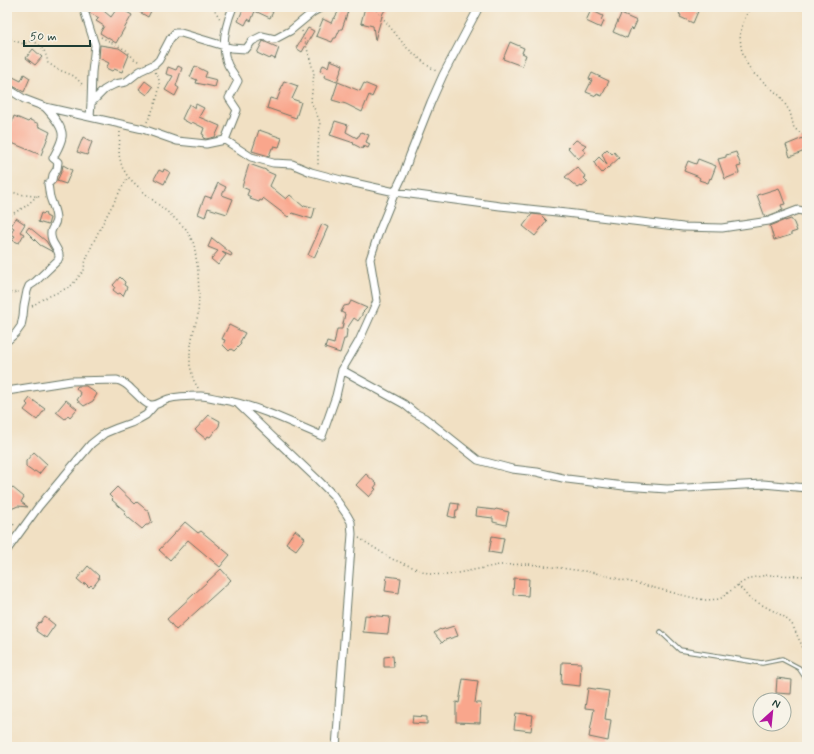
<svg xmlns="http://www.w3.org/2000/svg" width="814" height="754" font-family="Mynerve,sans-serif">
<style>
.building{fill:#f9a68c}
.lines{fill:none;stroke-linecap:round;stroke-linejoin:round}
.lane-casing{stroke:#687666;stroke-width:5.5}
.street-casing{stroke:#687666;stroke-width:9}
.path{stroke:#687666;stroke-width:1.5;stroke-dasharray:1 3;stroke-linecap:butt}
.lane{stroke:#fff;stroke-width:3.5}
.street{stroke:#fff;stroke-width:7}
</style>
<rect width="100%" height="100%" fill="#f7f3e8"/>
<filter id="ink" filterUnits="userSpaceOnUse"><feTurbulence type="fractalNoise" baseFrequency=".025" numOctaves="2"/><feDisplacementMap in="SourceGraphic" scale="8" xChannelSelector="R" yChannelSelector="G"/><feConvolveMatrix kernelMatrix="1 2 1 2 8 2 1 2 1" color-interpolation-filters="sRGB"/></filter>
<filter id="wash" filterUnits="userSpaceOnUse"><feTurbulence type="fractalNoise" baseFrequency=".012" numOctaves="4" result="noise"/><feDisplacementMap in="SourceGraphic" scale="16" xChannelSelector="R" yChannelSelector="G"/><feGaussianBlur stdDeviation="0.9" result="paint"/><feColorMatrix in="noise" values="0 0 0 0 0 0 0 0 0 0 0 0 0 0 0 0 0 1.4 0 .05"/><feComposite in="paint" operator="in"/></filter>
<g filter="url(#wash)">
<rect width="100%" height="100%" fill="#f1e0c3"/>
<g id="blocks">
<!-- building -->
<path class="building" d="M92 7H99L111 17 118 7 132 15 116 43 100 33 104 26 96 21 99 18 90 13 89 11Z
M131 7H153L148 17Z
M244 7H262L273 12 270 18 255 11 251 21 248 19 245 25 238 21Z
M341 7 348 11 342 29H340L336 38H334L332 42 316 36 323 19 331 23 333 19H334Z
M365 7H387L383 13 375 40 373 26 361 23Z
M683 7H693L699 9 693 23 680 17 681 15 679 14Z
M591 10 603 16 601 20 604 21 601 28 586 21Z
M621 14 637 21 633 30 631 28 627 38 613 32Z
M308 28 314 31 302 52 296 48Z
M263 41 279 48 275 59 271 57 270 59 257 53Z
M510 42 524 48 522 53 526 55 522 66 503 59Z
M100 45 119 48 129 55 122 72 114 69 112 71 106 68 109 63 99 58Z
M33 49 42 57 35 65 26 58Z
M330 60 343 65 337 82 324 77 325 73 320 71 323 65 328 67Z
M178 66 182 68 176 86 179 88 175 96 165 90 173 76 166 74 168 67 176 70Z
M195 66 207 72 205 77 217 80 215 87 196 83 197 80 190 77Z
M592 73 609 81 602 96 597 94 596 96 586 92 592 80 589 79Z
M7 74 21 81 24 74 30 78 24 92 7 83Z
M145 81 153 87 147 95 139 89Z
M284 81 298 86 292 99 301 102 296 118 267 108 270 98 277 100Z
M338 82 360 91 364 83 376 88 372 97 369 95 362 112 346 104 332 100Z
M189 104 195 108 196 104 204 108 199 117 220 126 215 137 206 139 203 138 204 135 202 134 204 128 192 122 191 124 182 119Z
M14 116 28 122 30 120 39 124 38 126 50 132 41 155 7 141V137Z
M335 121 348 125 346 132 357 138 358 136H359L361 132 369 135 366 142 370 144 368 148 364 146 363 149 353 144 354 143 330 135Z
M259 130 282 138 279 147 274 146V148H272L269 156 252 151Z
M83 137 92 142 87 155 77 152Z
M803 138 807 147V150L790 157 786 145Z
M576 140 586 145 582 149 586 152 578 159 568 148Z
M607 149 612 154 614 152 619 158 608 168V167L602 173 596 166 594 162 599 157 607 165 602 154Z
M736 152 741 166 737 167 739 173 725 179 718 159 726 157V155Z
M698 159 716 166 711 179 710 178 708 183 699 180 700 178 697 176 684 171 688 161 696 164Z
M249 164 266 170V171L275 175 270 186 286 199 290 195 304 207V205L315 208 312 219 292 213 288 217 284 214 263 198 262 201 260 200 259 202 250 199 251 197 247 195 249 190 242 187Z
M63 165 72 170 66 184 57 181 62 170Z
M577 167 586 177 584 178 588 182 582 187 581 186 578 188 565 177Z
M164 169 170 172 164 184 154 179 159 170 163 172Z
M218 183 226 187 222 195 233 199 227 214 208 208 205 217 198 214 205 196 211 198Z
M779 188 785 204 781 205 783 210 765 217 757 195Z
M45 212 46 216 50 218 48 225 38 222 41 213 43 214Z
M532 214 541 215 547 221 535 236 523 226Z
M16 218 25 224 20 232 24 234 19 243 12 240 15 236 11 234 14 228 11 226Z
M791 219 794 223 797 231 791 233V235L788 236 774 240 770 226 785 220V221Z
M322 224 328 227 314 258 308 255Z
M29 227 46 241 53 252 40 245 26 231Z
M212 238 232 254 231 256 222 252 226 255 218 265 211 259 218 251 208 247Z
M120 277 125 282 124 285 127 287 123 296 120 293 118 294 113 290 115 287 113 285Z
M351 301 367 308 362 313V315L358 321 354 318 346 330H347L346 339H344L340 353 325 348 327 342 334 344 337 329H342L345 314 341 312 344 306 349 305Z
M229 325 245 333 240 342 241 344 234 351 231 349 229 351 223 345 225 340 222 339Z
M78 386H86L97 394 93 401 84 406 77 400 81 394 76 388Z
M30 398 45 409 37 420 24 410 28 405 26 403Z
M66 400 77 409 70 417 68 415 65 419 56 412Z
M209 415 220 421 219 426 210 437 208 436 206 439 195 430Z
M34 452 47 464 39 474 35 471 33 472 26 467V461Z
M366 474 377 484 374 488 376 489 369 497 356 485Z
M7 483 24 497 21 502 28 507 18 506 11 509 7 505Z
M117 487 135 504 137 502 149 512 152 522 148 525H146L142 529 124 514 126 512 112 500 113 499 109 495Z
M451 503 459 504 458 510H456L455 518 448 516Z
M477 508 495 510 496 509 509 512 506 525 493 522V518L476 516Z
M185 522 198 533 201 531 230 555 220 567 188 540 170 560 159 550Z
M295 530 305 538 296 550 286 543Z
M492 536 504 538 501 554 489 552Z
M88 566 99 576 98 577 99 579 93 587 91 585 89 587 85 583 84 585 77 579Z
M221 569 231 580 176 630 167 619Z
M387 576 401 578 399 593 385 591Z
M514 578 529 579 528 596 513 595Z
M365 615 390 617 388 634 363 632Z
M45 617 55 625 46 638 36 631 37 629 35 628 39 622 40 623Z
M454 626 458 636 445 640 442 643 434 633 440 629 441 630Z
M393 656 394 667H384V657Z
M562 662 581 663 580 686 561 684Z
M777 678 792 680 791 694 776 693Z
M463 679 478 681 475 703H481L480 723 456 722V702L459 703Z
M588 688 609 691 605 719 611 720 608 741 589 737 594 709 585 708Z
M516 713 533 715 531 731 514 729Z
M413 716 427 717V724L412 723Z"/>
</g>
</g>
<g filter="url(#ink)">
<use href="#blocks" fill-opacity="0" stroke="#687666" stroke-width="1"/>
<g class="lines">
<defs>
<path id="lane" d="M661 632 680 650 762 663 782 659 799 668 807 680"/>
<path id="street" d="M83 7 95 45 92 72 91 103 90 117
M7 88 24 99 45 107 143 129 177 141 206 144 225 140 251 157 273 163 292 164 311 172 341 180 395 192 500 206 566 213 683 227 722 228 769 221 798 210 807 212
M91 103 104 90 109 87 115 84 126 82 140 71 155 64 159 60 170 39 175 33H181L231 48 246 49 252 41 262 36 275 39 290 31 313 12 322 7
M225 140 237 110 229 98 238 81C235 76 231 70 228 65 220 47 226 24 233 7
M7 341 16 333 21 326 23 316 24 306 27 291 29 286 35 282 58 260C62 253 54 246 52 240 48 228 56 227 56 219 56 211 52 204 50 197 49 193 49 189 48 184L52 180 53 175 57 169 58 162 53 158C56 152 61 144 62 137 64 127 51 114 45 107
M342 370 404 404 415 413 425 418 478 460 512 469 537 472 567 479 624 486 667 489 763 484 807 488
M7 391 71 381 117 380C123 382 128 385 132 390 137 394 142 401 148 404 155 408 161 401 168 399 178 396 190 396 201 396 207 396 213 398 219 399 255 405 288 421 322 436L336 396 342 370 359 341 377 301 370 259 380 229 395 192 403 175 410 155 431 102 443 75 479 7
M238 404 318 480 333 495 347 515 351 522 352 534 336 747
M7 550 39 506 91 444 105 433 117 428 131 423 139 419 146 415 154 406"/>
</defs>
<!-- lane casing -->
<use href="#lane" class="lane-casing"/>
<!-- street casing -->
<use href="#street" class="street-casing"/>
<!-- path -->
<path class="path" d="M213 7 220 19
M374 7 406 47 427 65 436 71
M750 7 744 20 740 35 741 48 746 62 752 72 780 96 790 112 794 128 807 138
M302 31 314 73 311 101 320 122 318 149V166
M7 37 12 40 24 44 32 40C44 48 45 50 48 63L57 69 74 76 83 85
M101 37 126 50 135 60 141 62
M147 122C153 110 166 83 155 72
M120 132 119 155 122 167 128 177 148 196 171 215 186 229 194 244 198 271 199 294 198 315 193 333 190 351V365L193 379 198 388
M7 190 18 194 42 197
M7 217 26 206 37 196
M7 291 11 293 19 292
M32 306 43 299 63 290 72 285 84 270C83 256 119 193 128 177
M7 514 15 527
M359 538 392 559 430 574 447 575 499 565 529 564 591 572 690 597 705 600 720 599 738 585 750 578 768 575 807 576
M738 585 749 598 783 616 792 624 797 635 803 648 807 652"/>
<!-- lane -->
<use href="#lane" class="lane"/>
<!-- street -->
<use href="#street" class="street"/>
</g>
</g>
<!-- margin -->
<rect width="814" height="754" fill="none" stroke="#f7f3e8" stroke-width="24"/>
<!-- north arrow -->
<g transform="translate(772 712) rotate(27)"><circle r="19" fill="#f7f3e8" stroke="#a1aaa0"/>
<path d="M0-3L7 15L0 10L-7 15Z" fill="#b5179e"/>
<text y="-6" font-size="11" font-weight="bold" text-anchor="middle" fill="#1f3d34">N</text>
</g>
<!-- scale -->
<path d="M24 40v6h66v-6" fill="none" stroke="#1f3d34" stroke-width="2"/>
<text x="30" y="40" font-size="12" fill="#1f3d34" stroke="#f7f3e8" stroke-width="3" paint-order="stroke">50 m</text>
</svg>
